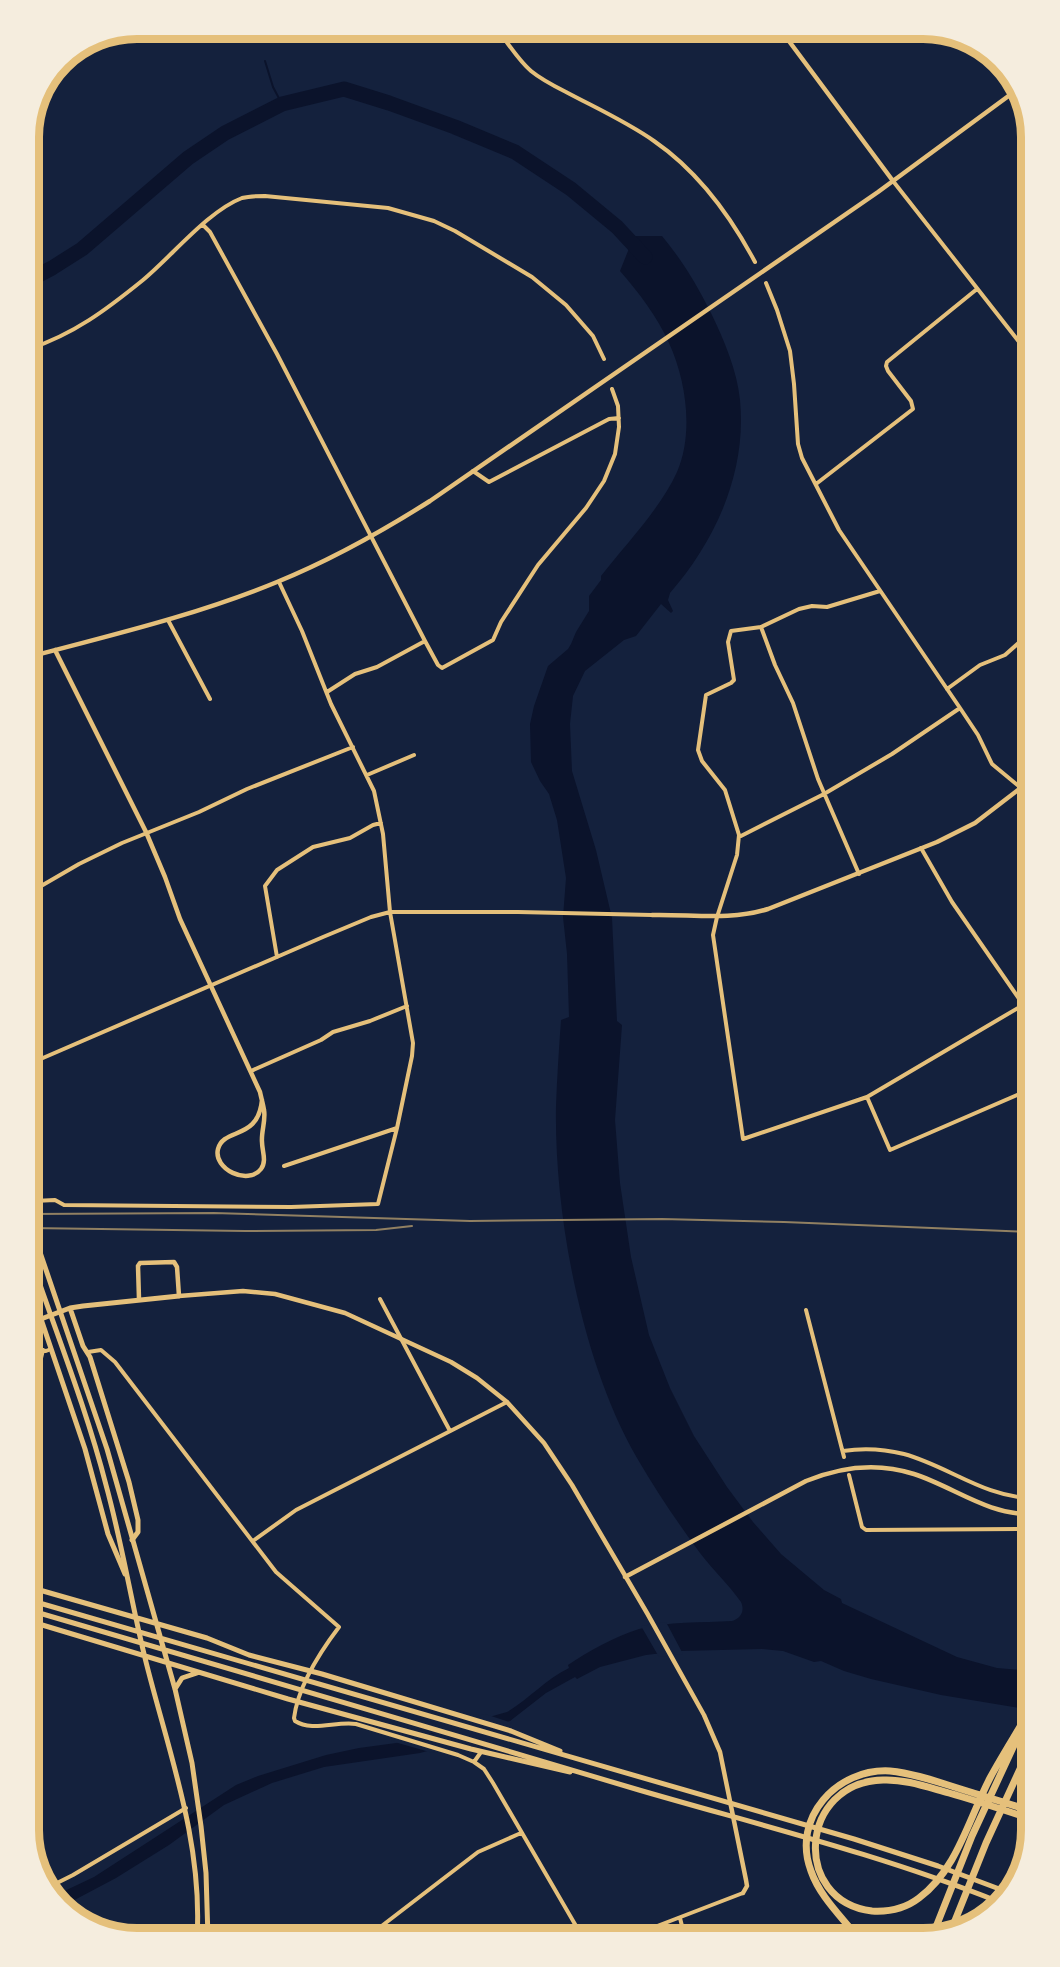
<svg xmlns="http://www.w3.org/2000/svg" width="1060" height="1967" font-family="Cabin,sans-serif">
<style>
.water{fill:#0b132b}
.pier{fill:#14213d}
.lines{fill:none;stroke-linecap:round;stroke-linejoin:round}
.stream{stroke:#0b132b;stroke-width:2}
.river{stroke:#0b132b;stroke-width:15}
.minor{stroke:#e5c07b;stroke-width:4}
.tertiary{stroke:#e5c07b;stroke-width:4.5}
.secondary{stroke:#e5c07b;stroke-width:5}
.primary{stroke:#e5c07b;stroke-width:5}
.motorway{stroke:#e5c07b;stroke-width:7}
.rail{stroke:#918062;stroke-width:2}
.rim{fill:none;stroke:#e5c07b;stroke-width:8}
</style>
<rect width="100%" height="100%" fill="#14213d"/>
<!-- water -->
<path class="water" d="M634 236H662C682 260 697 285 711 313 724 340 737 370 740 400 747 472 716 540 670 593L668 600 673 611 671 613 661 604 636 636 624 640 585 671 573 696 570 724 572 771 596 850 612 918 617 1021 622 1025 615 1120 620 1183 631 1257 649 1335 670 1388 694 1436 727 1487 753 1522 781 1554 824 1590 841 1599 842 1603 957 1657 997 1668 1031 1671V1710L941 1695 871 1679 844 1671 821 1661 814 1662 783 1651 762 1649 680 1651 646 1655 600 1667 577 1679 575 1677 546 1693 510 1721 464 1741 420 1753 324 1767 272 1783 224 1805 169 1845 116 1878 65 1905 56 1895 94 1877 236 1785 258 1776 326 1755 359 1748 396 1743 507 1712C529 1699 546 1679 569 1668L568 1665C589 1651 614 1637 639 1629 668 1621 702 1623 732 1621 741 1618 745 1611 741 1602 729 1585 713 1570 700 1553 678 1523 656 1491 637 1458 582 1363 554 1215 556 1106 557 1077 559 1048 561 1020L569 1017 567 954 563 917 566 878 557 820 549 794 540 781 531 762 530 724 534 706 548 666 568 649 571 644 576 632 589 611V596L601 580V576C626 544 660 509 677 472 694 433 686 380 669 343 657 316 639 293 620 271Z"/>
<!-- pier -->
<path class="pier" d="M666 1622 683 1654 659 1657 641 1626Z
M485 1714 512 1723 465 1744 433 1753 391 1741 425 1732 436 1735 428 1731Z"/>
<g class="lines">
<!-- stream -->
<path class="stream" d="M259 29 260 40
M265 61 273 87 282 104"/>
<!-- river -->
<path class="river" d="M29 280 52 268 82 249 188 158 225 133 282 104 344 89 389 103 455 127 515 152 571 189 617 227 645 257"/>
<!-- minor -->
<path class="minor" d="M497 29C508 43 518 60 531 71 542 80 554 86 566 92 596 108 627 122 654 141 699 172 730 215 755 262
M893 181 1031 357
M203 225 210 232 277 354 425 641 438 665 442 668 493 640 501 622 538 565 586 508 604 481 615 454 619 427 618 406 612 389
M766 283 777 310 790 351 794 384 798 444 802 458 839 530 960 708 978 735 992 764 1021 788
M29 349C74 334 106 310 143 280 172 256 208 211 242 198 250 196 258 196 265 196L388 208 434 221 455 231 532 277 566 305 593 336 604 359
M473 471 489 482 609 419 619 418
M816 484 913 409 911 401 888 371 886 366 887 362 977 289
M880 591 827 607 812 606 799 609 761 627 731 631 728 642 734 680 731 683 706 695 698 750 702 761 725 790 739 835 737 855 717 917 713 935 743 1139 867 1097 1023 1005
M168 620 210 699
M761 627 775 665 793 703 818 779 859 874
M29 676 38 671
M947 689 980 665 1005 655 1031 632
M327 692 355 674 377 667 425 641
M367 775 414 755
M739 837 824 794 892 754 960 708
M921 848 952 902 1031 1016
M29 893 79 864 122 843 199 812 247 789 353 747
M277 957 265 886 277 870 313 847 350 838 373 825 381 823
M29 1064 323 937 371 917 390 912H518L652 915
M251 1071 321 1040 333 1032 370 1021 407 1006
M867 1097 890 1150 1031 1089
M284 1166 397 1128
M29 1181 34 1201 55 1200 64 1205 291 1207 378 1204 397 1128 412 1056 413 1043 390 912 383 834 374 791 331 704 302 631 279 582
M380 1299 450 1431
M806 1310 844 1457
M29 1348 46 1351 51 1349
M88 1352 101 1350 115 1362 276 1572 339 1627C320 1652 298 1687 294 1718L295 1721C312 1732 336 1721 356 1724L458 1755 474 1762 481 1752
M29 1407 43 1350
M843 1451C862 1448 884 1449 904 1454 948 1466 984 1497 1031 1498
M849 1475 862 1527 866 1530 1031 1529
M253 1541 296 1510 507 1402
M474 1762 484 1769 493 1783 583 1938
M49 1887 73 1875 186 1808
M680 1918 685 1938
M366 1938 478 1852 521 1833
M626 1938 743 1893"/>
<!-- tertiary -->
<path class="tertiary" d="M780 29 893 181
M55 650 146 832 165 877 180 919 260 1092C261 1097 263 1104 264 1110 266 1120 261 1132 262 1142 262 1151 267 1161 261 1169 248 1186 213 1169 218 1149 224 1127 258 1141 262 1100
M29 657C112 635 197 615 277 582 331 560 381 532 430 501L878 192 1018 89
M652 915C691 914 730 921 768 909L937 842 975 823 1031 780
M139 1299 138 1266 140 1263 174 1262 177 1267 179 1296 243 1291 275 1294 345 1313 451 1362 477 1378 507 1402 544 1443 572 1485 647 1613 704 1715 720 1752 746 1880 747 1886 743 1893
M625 1577 806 1481C840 1467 877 1462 914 1474 954 1487 988 1515 1031 1514"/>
<!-- secondary -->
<path class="secondary" d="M70 1308 83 1346 90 1357 129 1482 138 1520V1532L132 1540
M125 1574 108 1534 85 1449 41 1319 70 1308 83 1306 179 1296"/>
<!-- primary -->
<path class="primary" d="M29 1220 107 1449 175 1689 192 1763 201 1826 206 1873 208 1938
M29 1253C55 1330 86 1407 106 1485 122 1543 131 1601 145 1658 168 1751 203 1841 197 1938
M29 1587 207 1638 249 1655 322 1674 511 1731 560 1751
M29 1600 854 1839 938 1866 1010 1893
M29 1610C232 1670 436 1729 639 1790 759 1825 882 1855 999 1902
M29 1621 288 1699 471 1749 570 1772
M175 1689 182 1678 197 1673"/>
<!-- motorway -->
<path class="motorway" d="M1031 1819C1004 1810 977 1801 949 1793 927 1787 905 1779 883 1780 799 1782 791 1901 872 1911 889 1912 906 1908 919 1898 957 1870 969 1818 990 1778 1003 1754 1018 1731 1031 1708
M950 1933 986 1843 1031 1745
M932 1937 972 1836 1016 1741
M858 1938C842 1917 820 1897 811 1871 791 1818 837 1768 890 1771 910 1773 929 1779 948 1785 976 1794 1004 1802 1031 1811"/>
<!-- rail -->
<path class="rail" d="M29 1214 214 1213 470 1221 662 1219 784 1222 1031 1232
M29 1228 245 1231 376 1230 412 1226"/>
</g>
<!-- crop -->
<path d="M0 0H1060V1967H0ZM137 39H923A98 98 0 0 1 1021 137V1830A98 98 0 0 1 923 1928H137A98 98 0 0 1 39 1830V137A98 98 0 0 1 137 39Z" fill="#f5edde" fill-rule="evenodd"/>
<path class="rim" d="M137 39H923A98 98 0 0 1 1021 137V1830A98 98 0 0 1 923 1928H137A98 98 0 0 1 39 1830V137A98 98 0 0 1 137 39Z"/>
</svg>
